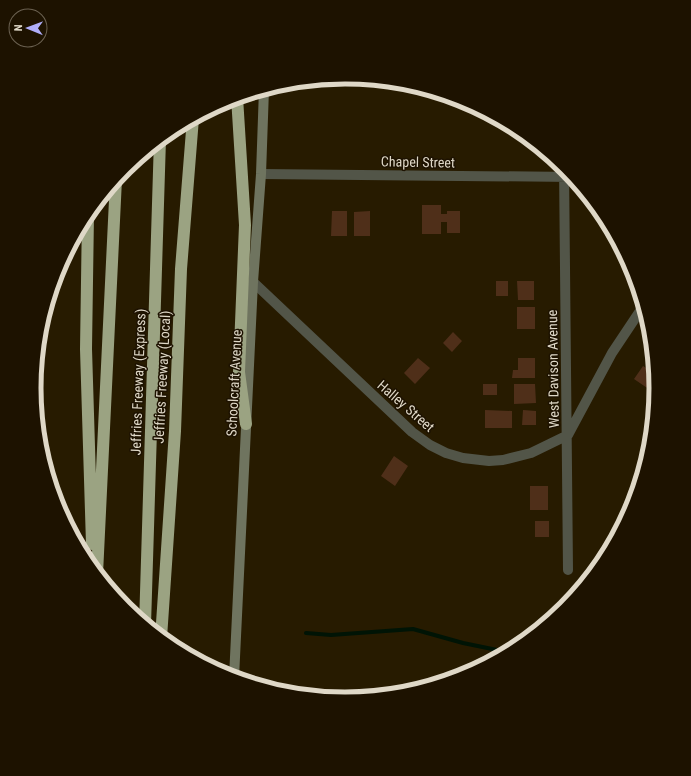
<svg xmlns="http://www.w3.org/2000/svg" width="691" height="776" font-family="'Roboto Condensed',sans-serif">
<style>
.lines{fill:none;stroke-linecap:round;stroke-linejoin:round}
.stream{stroke:#001405;stroke-width:4}
.building{fill:#4f2f19}
.street{stroke:#525548;stroke-width:10}
.secondary{stroke:#6f745f;stroke-width:10}
.highway{stroke:#9ba382;stroke-width:12}
.labels{text-anchor:middle;stroke-width:3;stroke-linejoin:round;paint-order:stroke}
.street-label{font-size:14px;fill:#dfd8c7;stroke:#1d1200}
.rim{fill:none;stroke:#dfd8c7;stroke-width:5}
</style>
<rect width="100%" height="100%" fill="#271b00"/>
<g class="lines">
<!-- stream -->
<path class="stream" d="M306 633 331 635 413 629 463 643 502 651 515 649"/>
</g>
<!-- building -->
<path class="building" d="M422 205H441V214H447V211H460V233H447V222H441V234H422Z
M332 211H347V236H331Z
M370 211V236H354V212Z
M496 281H508V296H496Z
M517 281H534V300H518Z
M517 307H535V329H517Z
M453 332 462 341 452 352 443 343Z
M653 347 655 366 645 360Z
M418 358 430 368 415 384 404 373Z
M518 358H535V378H512L513 370H518Z
M643 366 656 374V394L634 379Z
M483 384H497V395H483Z
M514 384H535L536 403 514 404Z
M485 410 512 411V428H485Z
M523 410 536 411V425H522Z
M394 456 408 466 395 486 381 476Z
M530 486H548V510H530Z
M535 521H549V537H535Z"/>
<g class="lines">
<!-- street -->
<path class="street" d="M564 167 568 570
M261 174 574 177
M253 282 412 432 430 445 446 453 463 458 489 461 503 460 531 453 568 435 612 353 644 305"/>
<!-- secondary -->
<path class="secondary" d="M234 678 253 282 261 174 264 89"/>
<!-- highway -->
<path class="highway" d="M237 97 245 225 239 372 246 424
M88 214 86 349 92 544
M97 574 116 179
M145 625 160 139
M161 638 175 431 181 269 193 118"/>
</g>
<g class="labels">
<!-- street labels -->
<g class="street-label">
<text transform="translate(418 162) rotate(1)" y="5">Chapel Street</text>
<text transform="translate(553 369) rotate(-91)" y="5">West Davison Avenue</text>
<text transform="translate(162 377) rotate(-87)" y="5">Jeffries Freeway (Local)</text>
<text transform="translate(138 382) rotate(-88)" y="5">Jeffries Freeway (Express)</text>
<text transform="translate(234 383) rotate(-87)" y="5">Schoolcraft Avenue</text>
<text transform="translate(406 406) rotate(41)" y="5">Halley Street</text>
</g>
</g>
<!-- crop -->
<path d="M0 0H691V776H0ZM41 388a304 304 0 1 1 608 0a304 304 0 1 1-608 0Z" fill="#1d1200" fill-rule="evenodd"/>
<path class="rim" d="M41 388a304 304 0 1 1 608 0a304 304 0 1 1-608 0Z"/>
<!-- north arrow -->
<g transform="translate(28 28) rotate(271)"><circle r="19" fill="#1d1200" stroke="#6b6150"/>
<path d="M0-3L7 15L0 10L-7 15Z" fill="#b0aefa"/>
<text y="-6" font-size="11" font-weight="bold" text-anchor="middle" fill="#dfd8c7">N</text>
</g>
</svg>
